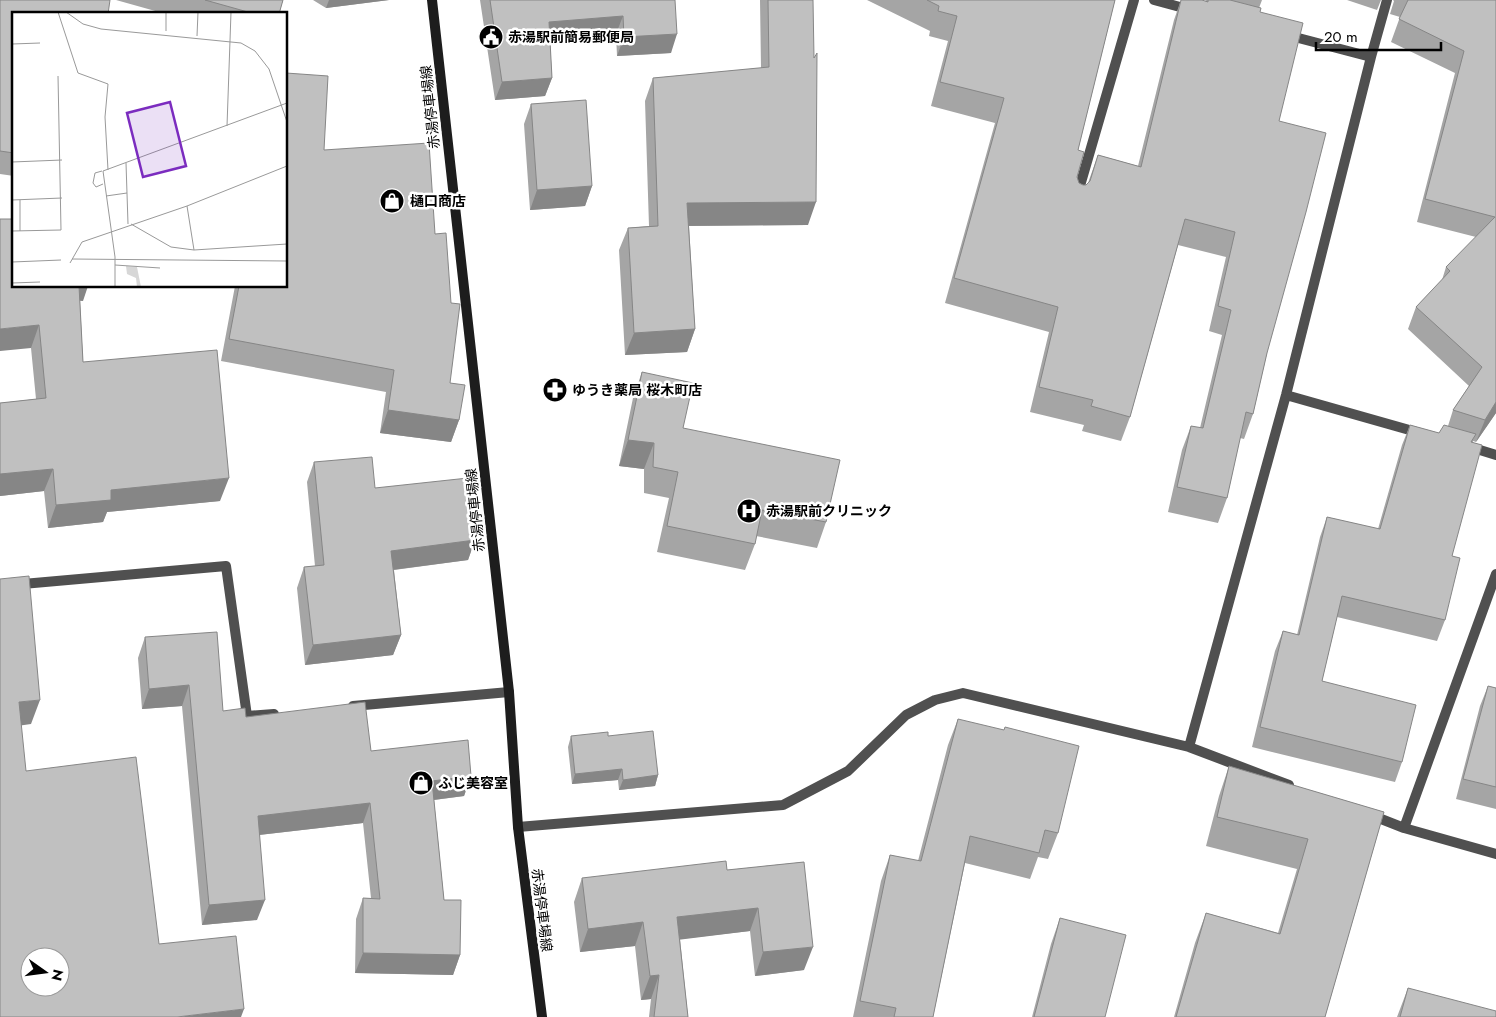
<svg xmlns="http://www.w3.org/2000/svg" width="1496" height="1017" font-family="Jost,'Noto Sans JP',sans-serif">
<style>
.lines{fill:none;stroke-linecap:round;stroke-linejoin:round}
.lane{stroke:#505050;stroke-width:10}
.secondary{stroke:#1d1d1d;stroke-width:10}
.wall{fill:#a5a5a5}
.shaded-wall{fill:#868686}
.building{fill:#c0c0c0;stroke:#868686;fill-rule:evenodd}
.labels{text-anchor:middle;stroke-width:5;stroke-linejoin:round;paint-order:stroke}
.poi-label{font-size:14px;font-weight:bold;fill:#000;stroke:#fff;text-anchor:start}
.street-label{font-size:14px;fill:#000;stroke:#fff}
.inset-road{fill:none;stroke:#999;stroke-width:1}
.view{fill:#7b2cbf;fill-opacity:0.15;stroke:#7b2cbf;stroke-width:2.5}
.inset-edge{fill:none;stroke:#000;stroke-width:2.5}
</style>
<rect width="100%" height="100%" fill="#fff"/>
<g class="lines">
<!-- lane -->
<path class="lane" d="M1154 0 1191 10
M1287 35 1371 57
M1077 196 1134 0
M1286 395 1420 433
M1467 446 1496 455
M0 586 226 566 247 716 274 714
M353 706 509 692
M1189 747 1286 395 1371 57 1387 0
M1371 815 1404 828 1496 854
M518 827 783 805 848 771 906 715 935 700 963 693 1189 747 1289 785
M1404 828 1496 574"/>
<!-- secondary -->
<path class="secondary" d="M432 0 509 692 518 827 542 1017"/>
</g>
<!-- wall -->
<path class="wall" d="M0 0 14 14V176L0 174Z
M116 0H283L279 14H166Z
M313 0H389L326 8Z
M480 0H675L671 53 617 56 616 34 550 40 552 78 545 96 495 100Z
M760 0H813L808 225 689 226 695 329 687 352 625 355 619 250 628 228 649 226 645 101 653 78 761 68Z
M867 0H1115L1078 150 1077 177 1079 183 1083 185H1086L1088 183 1098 155 1138 166 1174 20 1181 0H1202L1205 1 1206 0H1262L1259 8 1260 12 1279 121 1267 353 1253 414 1244 439 1240 438 1227 498 1218 523 1168 512 1182 450 1191 426 1200 428 1222 335 1209 331 1226 257 1178 245 1130 417 1121 441 1082 431 1084 425 1030 412 1049 332 945 303 995 123 931 106 948 41 929 36 930 31Z
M1347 0H1381L1377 10Z
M1393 0H1496V413L1476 442 1473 441V442L1452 556 1445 620 1437 641 1337 617 1322 681 1402 762 1395 782 1252 747 1275 651 1283 631 1297 635 1320 537 1327 517 1378 529 1402 445 1410 425 1439 433 1448 426 1453 410 1469 386 1408 329 1416 307 1442 280 1446 267 1476 237 1417 222 1455 73 1391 42 1400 17 1390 14 1394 1Z
M531 104 592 186 585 206 530 210 524 124Z
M324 150 435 234 450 383 459 420 451 442 380 433 386 392 221 361 235 286H286Z
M0 219 83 301 80 300 83 362 220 501 107 512 103 522 48 528 44 491 0 496V403L36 399 31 348Z
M642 372 683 428 826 522 817 548 756 536 755 544 745 570 657 552 669 498 644 493V469L619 466 633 398Z
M314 462 375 488 475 540 468 560 394 570 401 635 393 655 305 665 297 588 304 567 315 566 307 482Z
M145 637 223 711 371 751 471 776 464 796 434 800 444 900 460 955 453 975 355 973 356 919 363 898H371L363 823 259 835 257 920 202 925 182 706 142 709 138 658Z
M1488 686 1496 688V809L1456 799 1480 706Z
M958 719 1058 833 1048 859 1038 857 1030 879 965 863 933 1017H853L881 881 890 855 918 861 948 745Z
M571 736H608L658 775 655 786 619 790 618 780 572 784 568 747Z
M1229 766 1384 812 1325 1017H1174L1195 943 1206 913 1278 933 1297 869 1206 846 1219 796Z
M804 862V970L755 976 750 931 680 939 688 1017H649L651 999 641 1000 635 946 580 952 574 902 582 878 727 870Z
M1060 918 1105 1017H1032L1051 944Z
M1408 988 1496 1017H1397Z"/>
<!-- shaded-wall -->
<path class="shaded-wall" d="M329 0H389L326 8Z
M623 16 616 34 543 40 549 22Z
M677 34 671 53 617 56 624 37Z
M552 78 545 96 495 100 502 82Z
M592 186 585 206 530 210 537 190Z
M816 202 808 225 679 226 687 203Z
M75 286H88L83 301 70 300Z
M39 325 31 348 0 351V329Z
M695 329 687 352 625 355 634 333Z
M1496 402V413L1476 442 1485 420Z
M388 410 459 420 451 442 380 433Z
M628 440 654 443 644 469 619 466Z
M53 469 44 491 0 496V474Z
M229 478 220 501 107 512 103 522 48 528 56 505 111 490Z
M475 540 468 560 384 571 391 551Z
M401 635 393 655 305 665 313 645Z
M189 685 182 706 142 709 149 689Z
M40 700 31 724 10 727 19 702Z
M622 769 618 780 572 784 575 774Z
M658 775 655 786 619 790 623 780Z
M471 776 464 796 425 801 432 781Z
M370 803 363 823 250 836 258 816Z
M265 900 257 920 202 925 209 905Z
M758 908 750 931 669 941 677 917Z
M643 922 635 946 580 952 588 929Z
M813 947 804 970 755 976 763 952Z
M363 953 460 955 453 975 355 973Z
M659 975 651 999 641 1000 650 976Z
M244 1009 241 1017H177Z"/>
<!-- building -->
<path class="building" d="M0 0H110L108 14H14V153L0 151Z
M205 0H283L279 14H255Z
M490 0H675L677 34 624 37 623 16 549 22 552 78 502 82Z
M768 0H813L814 58 817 53 816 202 687 203 695 329 634 333 628 228 658 226 653 78 769 67Z
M927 0H1115L1078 150 1084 152 1077 177 1079 183 1083 185H1086L1090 181 1098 155 1141 167 1181 0H1202L1208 2V0H1230L1261 8 1260 12 1303 23 1279 121 1326 133 1306 212 1267 353 1253 414 1246 412 1227 498 1177 487 1191 426 1203 428 1231 310 1218 306 1235 232 1185 219 1130 417 1091 406 1093 400 1039 387 1058 307 954 278 1004 98 940 82 957 16 938 11 939 6Z
M1408 0H1496V402L1485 420 1453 410 1482 367 1416 307 1450 271 1446 267 1495 217 1425 199 1464 51 1399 19Z
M286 73 328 76 324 150 429 143 435 234 446 233 451 303 460 304 450 383 465 385 459 420 388 410 394 370 229 339 239 286H286Z
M586 100 592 186 537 190 531 104Z
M0 219H14V286H79L83 362 217 350 229 478 111 490V500L56 505 53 469 0 474V403L46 398 39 325 0 329Z
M642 372 693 383 683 428 840 460 826 522 762 510 755 544 667 526 678 472 653 467 654 443 628 440Z
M1410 425 1439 433 1444 425 1476 434 1471 442 1482 445 1452 556 1460 558 1445 620 1342 596 1322 681 1416 705 1402 762 1260 727 1283 631 1299 635 1327 517 1380 529Z
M372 457 375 488 468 478 475 540 391 551 401 635 313 645 304 567 324 565 314 462Z
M29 576 40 700 19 702 26 771 136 757 159 944 236 936 244 1009 177 1017H0V579ZM30 957H60V987H30Z
M217 632 223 711 245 708 246 717 365 702 371 751 468 740 471 776 432 781 444 900H461L460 955 363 953V898L380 899 370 803 258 816 265 900 209 905 189 685 149 689 145 637Z
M1488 686 1496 688V787L1463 779Z
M958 719 1004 730 1005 727 1079 746 1058 833 1045 830 1039 853 970 836 933 1017H894L896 1008 860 1001 890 855 921 861Z
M653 731 658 775 623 780 622 769 575 774 571 736 608 732V736Z
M1229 766 1384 812 1325 1017H1176L1206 913 1280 934 1308 839 1217 817Z
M726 861 727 870 804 862 813 947 763 952 758 908 677 917 688 1017H654L659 975 650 976 643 922 588 929 582 878Z
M1060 918 1126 935 1105 1017H1034Z
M1408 988 1496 1011V1017H1400Z"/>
<!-- icons -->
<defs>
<symbol id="civic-disc" viewBox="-11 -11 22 22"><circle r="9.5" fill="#000" stroke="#fff"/><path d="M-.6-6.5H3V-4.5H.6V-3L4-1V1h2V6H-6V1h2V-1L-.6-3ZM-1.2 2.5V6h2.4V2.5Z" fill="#fff"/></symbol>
<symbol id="shop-disc" viewBox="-11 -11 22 22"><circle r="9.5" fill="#000" stroke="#fff"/><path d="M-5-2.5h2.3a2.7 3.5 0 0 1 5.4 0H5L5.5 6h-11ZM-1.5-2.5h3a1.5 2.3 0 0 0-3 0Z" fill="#fff"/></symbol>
<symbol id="pharmacy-disc" viewBox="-11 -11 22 22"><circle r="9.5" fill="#000" stroke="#fff"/><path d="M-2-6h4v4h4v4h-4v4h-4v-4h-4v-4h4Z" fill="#fff"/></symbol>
<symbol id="hospital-disc" viewBox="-11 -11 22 22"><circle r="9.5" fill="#000" stroke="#fff"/><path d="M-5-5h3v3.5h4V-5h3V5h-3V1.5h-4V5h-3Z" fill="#fff"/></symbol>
</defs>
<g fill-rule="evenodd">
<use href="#civic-disc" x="477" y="23" width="28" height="28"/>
<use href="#shop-disc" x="378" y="187" width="28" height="28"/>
<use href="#pharmacy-disc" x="541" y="376" width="28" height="28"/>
<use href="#hospital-disc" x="735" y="497" width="28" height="28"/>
<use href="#shop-disc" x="407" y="769" width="28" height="28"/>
</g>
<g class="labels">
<!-- poi labels -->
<g class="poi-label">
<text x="508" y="42">赤湯駅前簡易郵便局</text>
<text x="410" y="206">樋口商店</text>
<text x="572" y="395">ゆうき薬局 桜木町店</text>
<text x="766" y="516">赤湯駅前クリニック</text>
<text x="438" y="788">ふじ美容室</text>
</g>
<!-- street labels -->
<g class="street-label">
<text transform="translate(430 107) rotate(-96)" y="5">赤湯停車場線</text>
<text transform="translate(475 510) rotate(-96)" y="5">赤湯停車場線</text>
<text transform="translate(542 910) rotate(83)" y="5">赤湯停車場線</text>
</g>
</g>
<!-- overview -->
<g transform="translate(12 12)">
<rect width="275" height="275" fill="#fff"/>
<path d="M114 254 125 255 129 275H125L124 266 115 262Z" fill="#d7d7d7"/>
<path class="inset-road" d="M46 0 66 61 96 72 93 105 96 158M54 0 71 12 89 17 229 31 243 39 257 57 275 110M154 19V0M185 24 186 0M0 32 28 31M215 114 219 0M0 150 50 148M114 151 116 212M90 159 83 161 81 171 84 175 91 172M94 184 115 181M0 188 50 186M8 188V219M175 194 182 238M119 212 159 235 182 238 275 232M0 219 49 218 46 64M60 247 275 249M0 250 49 248M58 251 70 230 175 194 275 154M103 253 148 256M0 271 28 270M103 275V245L91 159 275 91"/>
<path class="view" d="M158 90 174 154 131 165 115 101Z"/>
<rect width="275" height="275" class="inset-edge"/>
</g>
<!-- north arrow -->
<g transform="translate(45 972) rotate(104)"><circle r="24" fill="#ffffff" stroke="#999999"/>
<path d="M0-4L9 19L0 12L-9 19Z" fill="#000000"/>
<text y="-8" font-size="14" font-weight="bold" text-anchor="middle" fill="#000000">N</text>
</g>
<!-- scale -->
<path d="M1316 42v8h125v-8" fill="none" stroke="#000000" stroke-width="2.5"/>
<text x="1324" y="42" font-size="15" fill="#000000" stroke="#ffffff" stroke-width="4" paint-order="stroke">20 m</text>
</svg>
